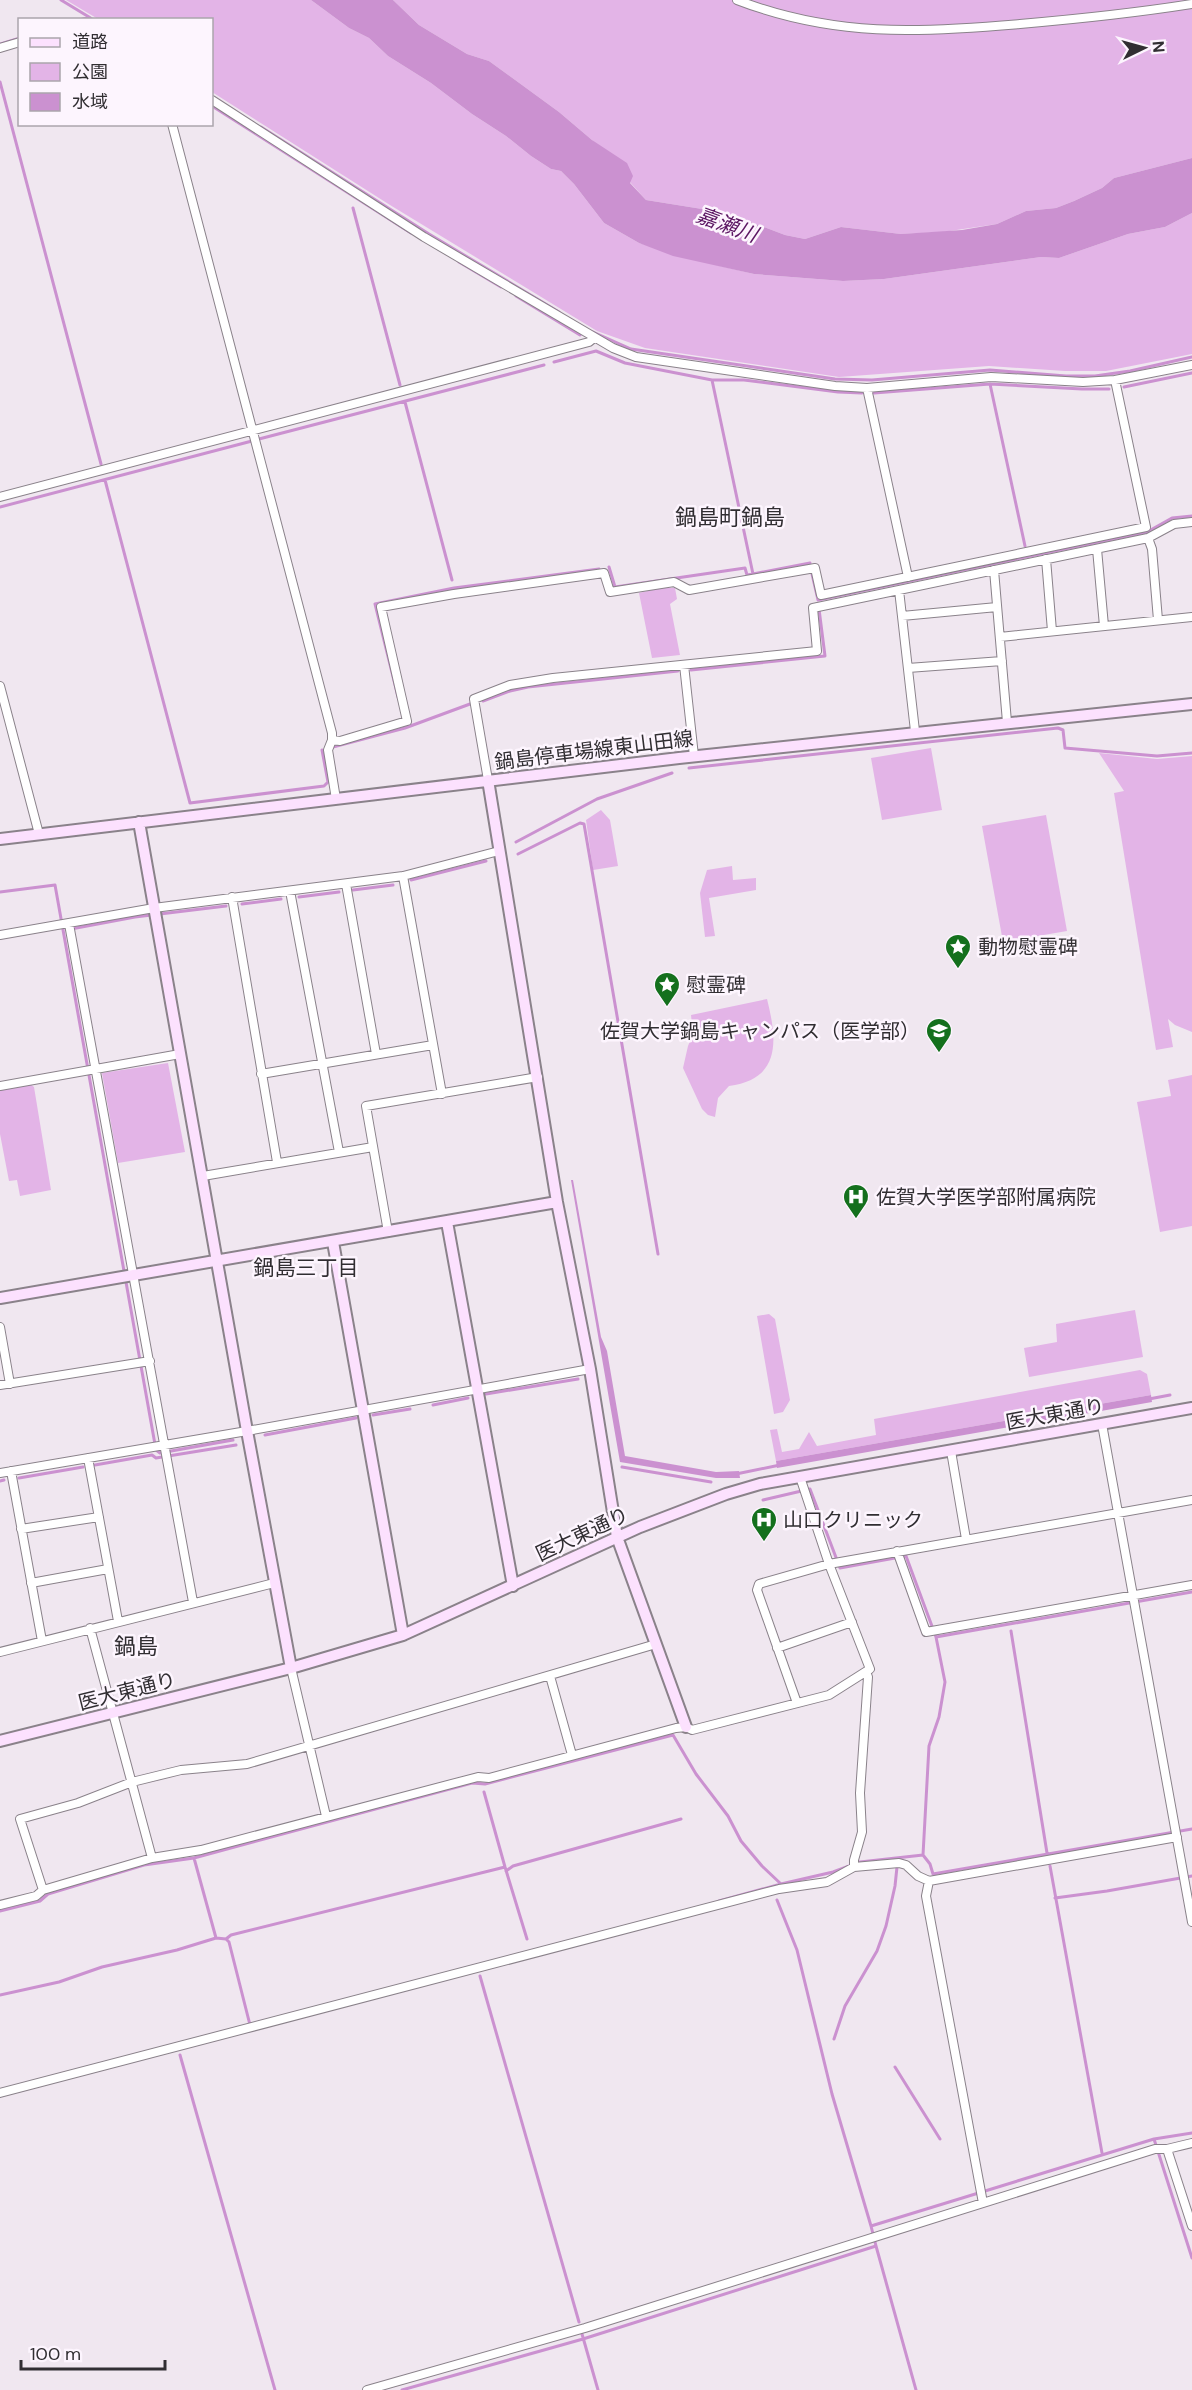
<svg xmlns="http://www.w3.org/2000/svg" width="1192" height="2390" font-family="'DM Sans','Noto Sans JP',sans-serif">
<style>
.green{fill:#e3b4e7}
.water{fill:#cb91d0}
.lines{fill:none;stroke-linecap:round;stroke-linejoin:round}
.stream{stroke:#cb91d0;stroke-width:3}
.street-casing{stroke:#8a828a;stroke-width:10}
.secondary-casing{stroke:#8a828a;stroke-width:14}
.street{stroke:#fff;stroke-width:8}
.secondary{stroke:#fce1fe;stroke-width:10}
.labels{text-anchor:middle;stroke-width:5;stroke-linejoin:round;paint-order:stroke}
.street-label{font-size:20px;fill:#312e32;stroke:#fdf5fe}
.poi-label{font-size:20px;fill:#312e32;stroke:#fdf5fe;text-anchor:start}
.water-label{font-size:21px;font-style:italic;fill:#5b1562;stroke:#fdf5fe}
.neighbourhood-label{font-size:21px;fill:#312e32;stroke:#fdf5fe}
.quarter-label{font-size:22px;fill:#312e32;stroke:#fdf5fe}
</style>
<rect width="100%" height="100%" fill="#f0e7f0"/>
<!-- green -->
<path class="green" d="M66 0H311L349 28 369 38 388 56 431 83 472 114 506 136 531 156 551 169 561 171 574 184 604 223 639 243 720 266 754 274 843 281 884 279 1041 257 1059 258 1128 234 1165 227 1192 213V354L1106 371H1065L989 366 839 377 645 348 597 331 390 205 212 92V20L98 19Z
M393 0H1192V158L1114 178 1102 188 1074 201 1056 208 1026 211 997 224 943 232 901 234 841 227 805 239 785 235 727 213 646 200 592 140 559 112 489 61 467 54 419 25Z
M660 588H675L677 599 670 604 680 655 652 658 639 593Z
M931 748 942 810 882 820 871 758Z
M1099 753 1157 759 1192 756V1032L1175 1025 1168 1019 1173 1047 1156 1050 1114 793 1124 791Z
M601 810 610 820 618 866 593 870 586 820Z
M1046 815 1067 931 1003 942 982 826Z
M732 866 733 880 756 878V890L709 898 715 936 705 937 700 893 707 870Z
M767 999C777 1039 782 1079 729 1086L718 1098 715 1117 708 1115 702 1109 683 1068 688 1046 693 1034 691 1015Z
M168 1063 185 1152 118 1163 102 1073Z
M1192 1075V1226L1160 1232 1137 1102 1171 1096 1168 1080Z
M30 1084 34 1087 51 1190 20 1196 17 1180 9 1181 0 1134V1089Z
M1135 1310 1143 1357 1029 1377 1024 1348 1057 1342 1056 1324Z
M769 1314 775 1319 790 1400 783 1412 774 1414 757 1316Z
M1140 1370 1147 1374 1151 1395 776 1461 770 1430 777 1429 782 1452 799 1449 809 1432 817 1446 876 1435 874 1419Z"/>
<!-- water -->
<path class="water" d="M311 0H393L419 25 467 54 489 61 559 112 592 140 627 163 633 176 630 183 646 200 727 213 785 235 805 239 841 227 901 234 962 230 997 224 1026 211 1056 208 1074 201 1102 188 1114 178 1192 158V213L1165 227 1128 234 1059 258 1041 257 884 279 843 281 754 274 673 256 639 243 604 223 574 184 561 171 551 169 531 156 506 136 472 114 431 83 388 56 369 38 349 28Z
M571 1180H573L601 1337 607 1351 625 1456 716 1472 739 1471 740 1478H716L620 1462Z
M1151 1395 1152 1402 777 1468 776 1461Z"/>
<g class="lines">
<!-- stream -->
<path class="stream" d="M61 0 89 17
M80 20 89 17 93 20
M0 44 20 38
M0 82 101 464
M212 106 411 233
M261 127 429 234 559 312
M353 208 400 385
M459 262 501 287
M516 296 580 335
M593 332 631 349 835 379 872 380 990 370 1066 376H1095L1130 371 1192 357
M554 362 596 351 625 363 712 380H744L838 392 862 393
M712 380 753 574
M990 384 1025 546
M1124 387 1192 373
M874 393 990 384 1082 389H1109
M405 402 452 580
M259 439 544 365
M105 480 190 803 324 786 328 782 322 750
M0 507 252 441
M609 567 615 587 745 568 747 575 753 574 810 563
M812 574 818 600
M818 600 1147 532 1172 518 1192 516
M691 670 825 656 819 609
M398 697 375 604 454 588 599 569
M483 701 510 691 528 687 678 671
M333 747 405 728 470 704
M689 768 1058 728 1063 730 1065 748 1157 756 1192 753
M516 842 597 799 672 773
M518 854 580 823 584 824 658 1254
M411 880 486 861
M353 890 393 885
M0 892 55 885 156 1450 160 1453 233 1440
M299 897 339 892
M242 904 281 899
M71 929 135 917 226 906
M486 1394 578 1379
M1149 1399 1170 1395
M433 1405 468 1398
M373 1415 410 1409
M265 1435 356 1418
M95 1465 152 1455 156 1458 236 1445
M622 1467 711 1482
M736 1474 780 1465
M19 1478 83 1467
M0 1481 4 1480
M763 1500 810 1489 840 1568 906 1556 936 1637 945 1682 939 1717 929 1746 923 1855 930 1864 933 1874 1192 1829
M1011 1631 1047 1853
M936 1637 1192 1592
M484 1792 505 1867 527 1939
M194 1858 216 1938 226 1939 229 1942 250 2025
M1050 1866 1102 2153
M506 1871 513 1866 681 1819
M1055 1898 1107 1891 1192 1876
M777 1900 797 1950 832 2094 871 2226
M719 1901 781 1884
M0 1911 40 1901 48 1894 144 1865 194 1858 472 1783 485 1784 673 1735 696 1774 728 1816 741 1841 762 1866 781 1884 833 1872 860 1862 923 1855
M226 1939 231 1935 505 1867
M480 1976 579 2322
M0 1995 59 1982 102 1967 177 1950 216 1938
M834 2039 845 2006 877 1951 886 1926 895 1886 897 1867
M180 2055 275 2390
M895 2067 940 2139
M1154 2139 1192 2133
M876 2246 916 2390
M582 2334 598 2390
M402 2390 583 2339 876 2246 871 2226 1154 2139 1192 2258"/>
<defs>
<path id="street" d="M737 0C833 37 919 33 1020 24 1078 19 1135 13 1192 4
M0 48 20 42
M212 100 424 237 613 348 636 357 835 386 867 388 991 377 1083 382 1115 380 1192 365
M172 124 332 733V740L328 750 336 799
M867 388 908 577
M0 497 589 342 594 338
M1148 538 1152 549 1158 620
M1097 549 1104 626
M1046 559 1052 631
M994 570 1007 722
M899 590 915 731
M902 616 997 607
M1000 637 1192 617
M684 665 694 756
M908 668 1002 661
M0 686 39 834
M332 740 340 741 407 721 381 607 454 594 604 573 610 592 674 582 689 590 815 568 821 595 1146 527 1115 380
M488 780 474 699 510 685 553 678 817 651 813 608 1148 538 1174 524 1192 522
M403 876 442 1094
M346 884 376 1054
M290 891 339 1152
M232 897 277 1162
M69 924 193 1602
M0 935 154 908 403 876 499 851
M261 1074 433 1045
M0 1086 180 1054
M203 1176 373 1147
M388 1232 366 1106 538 1077
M0 1327 10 1384
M0 1385 150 1361
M1102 1424 1192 1922
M951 1451 966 1539
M88 1458 118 1621
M11 1471 42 1641
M0 1473 247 1431 590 1369
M21 1529 99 1517
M897 1551 926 1632 1192 1585
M31 1583 108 1569
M90 1628 152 1858
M777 1648 852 1622
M0 1652 274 1583
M291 1668 326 1816
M550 1676 572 1755
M797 1703 757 1590 759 1584 829 1564 1192 1500
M854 1867V1860L862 1832 860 1793 868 1677 866 1672
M929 1881 926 1896 983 2203
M43 1890 20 1819 78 1803 132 1782 181 1770 247 1764 656 1644
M0 1905 36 1896 43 1890 152 1858 201 1850 478 1777 489 1778 676 1728 686 1727 692 1730 829 1695 870 1669 829 1564 800 1477
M0 2093 779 1889 827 1882 854 1867 899 1863 906 1865 918 1876 929 1881 1177 1837
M1167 2149 1192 2226
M367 2390 585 2328 1155 2149H1167L1192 2143"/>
<path id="secondary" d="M488 780 557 1202 590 1369 617 1537 686 1727
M139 822 247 1431 291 1668
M0 839 679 758 1192 704
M447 1222 513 1586
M333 1242 403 1635
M0 1298 557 1202
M0 1741 291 1668 403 1635 640 1527 726 1494 760 1484 1192 1408"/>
</defs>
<!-- street casing -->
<use href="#street" class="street-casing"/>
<!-- secondary casing -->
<use href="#secondary" class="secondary-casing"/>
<!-- street -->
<use href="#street" class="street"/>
<!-- secondary -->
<use href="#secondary" class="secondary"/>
</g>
<!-- icons -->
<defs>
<symbol id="sight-pin" viewBox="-11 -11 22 30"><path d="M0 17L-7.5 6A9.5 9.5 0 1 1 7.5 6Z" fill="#14701d" stroke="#fdf5fe"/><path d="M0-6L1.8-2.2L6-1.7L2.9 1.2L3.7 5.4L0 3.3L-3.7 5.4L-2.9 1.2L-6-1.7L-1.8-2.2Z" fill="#fff"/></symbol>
<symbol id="university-pin" viewBox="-11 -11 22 30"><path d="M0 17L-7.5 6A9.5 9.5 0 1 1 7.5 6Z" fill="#14701d" stroke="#fdf5fe"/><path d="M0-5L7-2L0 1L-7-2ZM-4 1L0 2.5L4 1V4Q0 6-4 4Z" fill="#fff"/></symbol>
<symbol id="hospital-pin" viewBox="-11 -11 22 30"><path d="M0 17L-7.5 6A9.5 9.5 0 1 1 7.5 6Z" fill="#14701d" stroke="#fdf5fe"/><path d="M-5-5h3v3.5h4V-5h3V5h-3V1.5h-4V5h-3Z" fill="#fff"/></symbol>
</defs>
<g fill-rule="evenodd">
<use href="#sight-pin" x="943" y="932" width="30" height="40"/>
<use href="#sight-pin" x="652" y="970" width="30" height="40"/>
<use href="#university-pin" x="924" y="1016" width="30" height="40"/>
<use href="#hospital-pin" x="841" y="1182" width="30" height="40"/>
<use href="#hospital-pin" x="749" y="1505" width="30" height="40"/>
</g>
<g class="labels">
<!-- street labels -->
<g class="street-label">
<text transform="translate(594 750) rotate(-7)" y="7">鍋島停車場線東山田線</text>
<text transform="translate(1055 1414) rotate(-10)" y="7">医大東通り</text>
<text transform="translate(582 1534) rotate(-25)" y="7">医大東通り</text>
<text transform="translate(127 1691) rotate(-14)" y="7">医大東通り</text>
</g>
<!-- poi labels -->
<g class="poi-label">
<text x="978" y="954">動物慰霊碑</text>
<text x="686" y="992">慰霊碑</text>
<text x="920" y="1038" text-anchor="end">佐賀大学鍋島キャンパス（医学部）</text>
<text x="876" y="1204">佐賀大学医学部附属病院</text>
<text x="783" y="1527">山口クリニック</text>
</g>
<!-- water labels -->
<g class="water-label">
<text transform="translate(727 225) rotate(20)" y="7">嘉瀬川</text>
</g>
<!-- neighbourhood labels -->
<g class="neighbourhood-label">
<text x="306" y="1275">鍋島三丁目</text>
</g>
<!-- quarter labels -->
<g class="quarter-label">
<text x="730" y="525">鍋島町鍋島</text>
<text x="136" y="1654">鍋島</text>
</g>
</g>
<!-- legend -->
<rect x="18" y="18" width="195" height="108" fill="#fdf5fe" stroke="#aba5ac" stroke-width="1.5"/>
<rect x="30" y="38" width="30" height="9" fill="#fce1fe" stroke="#aba5ac" stroke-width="1.5"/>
<text x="72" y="48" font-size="18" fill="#312e32">道路</text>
<rect x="30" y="63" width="30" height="18" fill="#e3b4e7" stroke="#aba5ac" stroke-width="1.5"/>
<text x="72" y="78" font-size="18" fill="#312e32">公園</text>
<rect x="30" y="93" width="30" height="18" fill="#cb91d0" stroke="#aba5ac" stroke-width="1.5"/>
<text x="72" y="108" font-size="18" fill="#312e32">水域</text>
<!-- north arrow -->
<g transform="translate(1144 48) rotate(85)" stroke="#fdf5fe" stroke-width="4.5" paint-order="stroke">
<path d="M0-4.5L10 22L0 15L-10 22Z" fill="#312e32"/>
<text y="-9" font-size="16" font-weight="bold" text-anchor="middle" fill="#312e32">N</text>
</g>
<!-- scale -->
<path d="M21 2360v9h144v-9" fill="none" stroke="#312e32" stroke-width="3"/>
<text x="30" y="2360" font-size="18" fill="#312e32" stroke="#fdf5fe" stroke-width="4.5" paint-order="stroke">100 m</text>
</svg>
